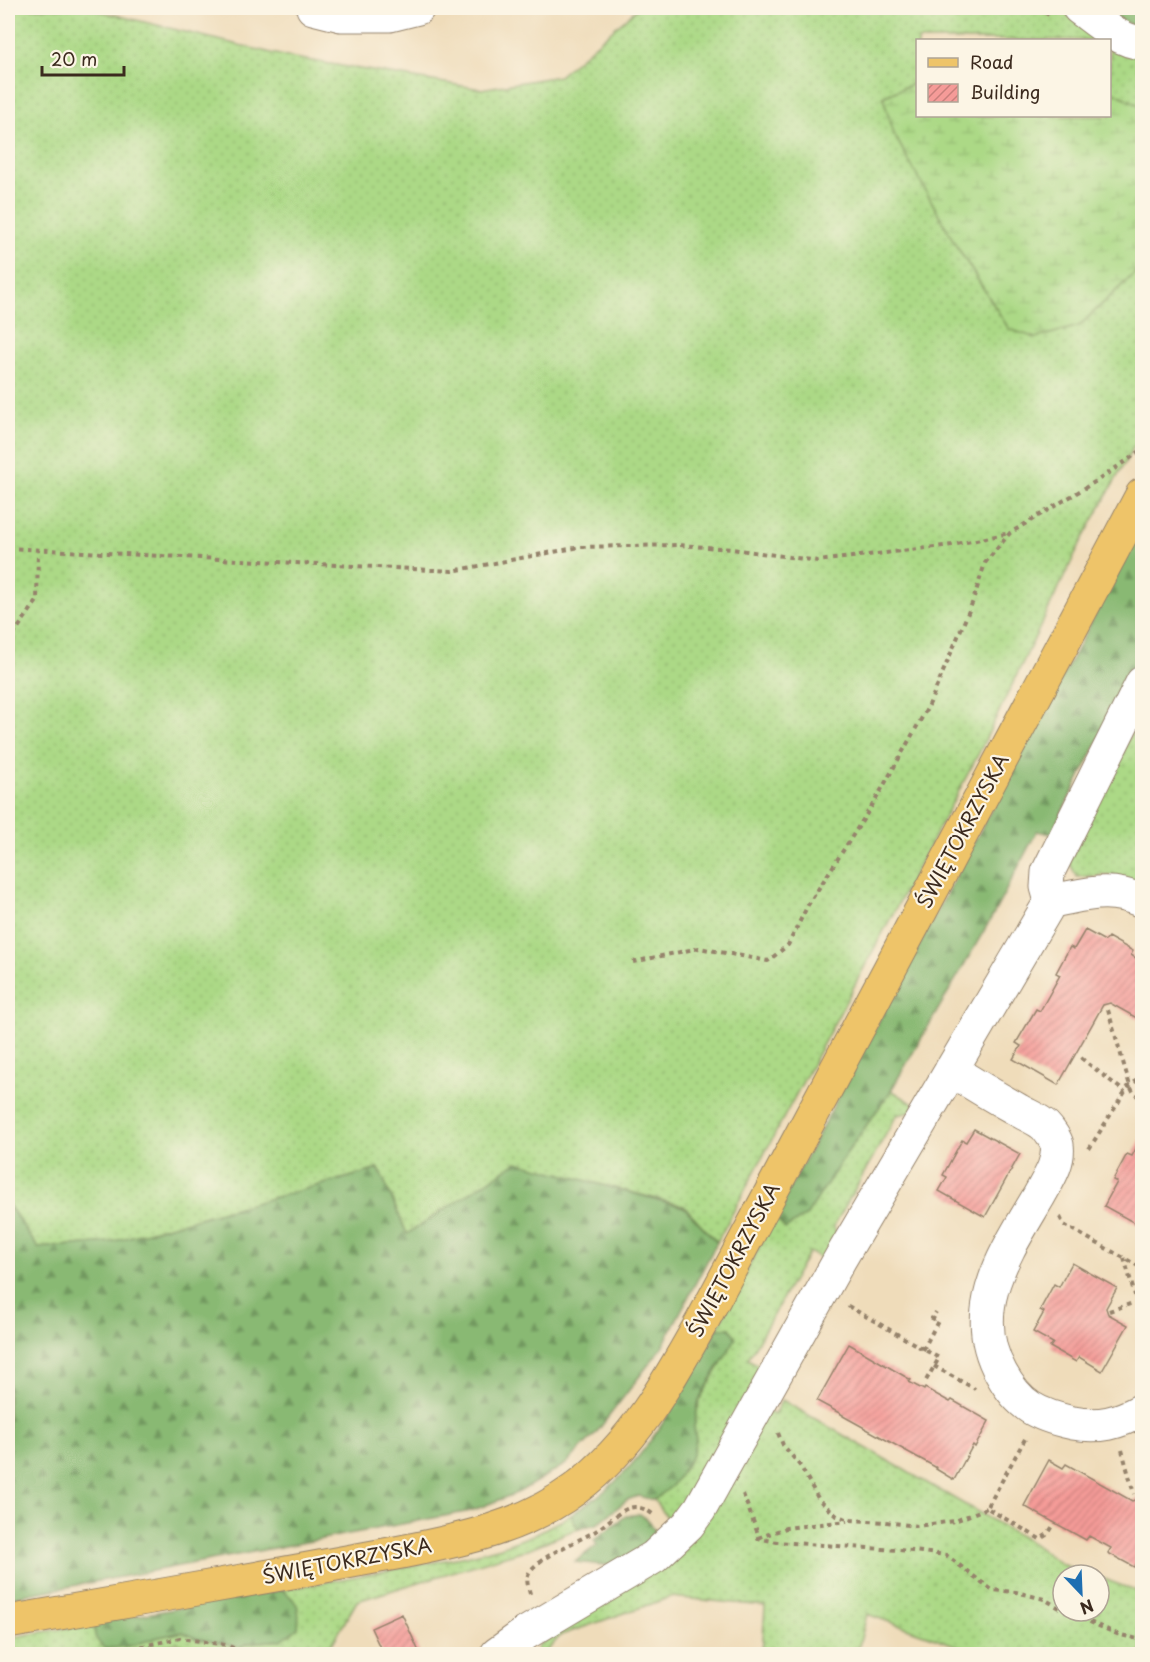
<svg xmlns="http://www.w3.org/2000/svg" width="1150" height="1662" font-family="'Playpen Sans',sans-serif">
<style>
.grass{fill:url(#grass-dots);stroke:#748252;stroke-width:1.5}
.forest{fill:url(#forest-firs);stroke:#627248;stroke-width:1.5}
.wetland{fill:url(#wetland-marsh);stroke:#748252;stroke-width:1.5}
.building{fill:url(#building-hatch)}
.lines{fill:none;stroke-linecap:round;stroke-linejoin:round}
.minor-casing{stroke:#95836c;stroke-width:35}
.major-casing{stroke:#95836c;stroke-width:35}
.path{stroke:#95836c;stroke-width:4;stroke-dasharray:4.5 4.5;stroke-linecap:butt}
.minor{stroke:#fff;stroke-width:33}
.major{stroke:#eec469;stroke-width:33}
.labels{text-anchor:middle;stroke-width:4.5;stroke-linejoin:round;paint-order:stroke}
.street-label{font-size:20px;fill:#3b2a1e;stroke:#fcf5e5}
</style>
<defs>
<pattern id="grass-dots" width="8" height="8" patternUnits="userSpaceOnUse" patternTransform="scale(1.5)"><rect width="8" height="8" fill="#acd986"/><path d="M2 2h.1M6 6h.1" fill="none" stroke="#95ba73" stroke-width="1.8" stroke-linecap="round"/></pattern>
<pattern id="forest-firs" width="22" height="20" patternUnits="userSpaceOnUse" patternTransform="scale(1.5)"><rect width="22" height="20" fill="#89b973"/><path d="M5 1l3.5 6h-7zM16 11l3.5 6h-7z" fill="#71975e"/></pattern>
<pattern id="wetland-marsh" width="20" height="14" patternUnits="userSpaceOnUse" patternTransform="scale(1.5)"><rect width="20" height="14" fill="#acd986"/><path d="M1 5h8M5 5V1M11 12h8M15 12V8" fill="none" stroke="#95ba73"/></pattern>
<pattern id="building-hatch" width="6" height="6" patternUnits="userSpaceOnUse" patternTransform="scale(1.5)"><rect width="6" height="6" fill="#f59b98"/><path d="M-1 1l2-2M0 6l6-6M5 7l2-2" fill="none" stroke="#c87f7b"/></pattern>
</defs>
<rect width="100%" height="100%" fill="#fcf5e5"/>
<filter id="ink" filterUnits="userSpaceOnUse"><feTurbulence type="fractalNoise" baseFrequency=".0167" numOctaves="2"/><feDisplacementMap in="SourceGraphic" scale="12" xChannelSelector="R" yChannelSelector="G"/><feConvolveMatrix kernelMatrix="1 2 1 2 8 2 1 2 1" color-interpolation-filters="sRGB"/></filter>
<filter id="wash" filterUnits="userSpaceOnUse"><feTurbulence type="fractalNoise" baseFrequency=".008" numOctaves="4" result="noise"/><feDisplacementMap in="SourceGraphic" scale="24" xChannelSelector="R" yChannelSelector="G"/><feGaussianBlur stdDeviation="1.35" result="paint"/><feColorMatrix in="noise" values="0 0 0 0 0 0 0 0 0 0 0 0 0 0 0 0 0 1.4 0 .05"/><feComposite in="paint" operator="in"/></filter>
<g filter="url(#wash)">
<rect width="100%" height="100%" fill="#efdcba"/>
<!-- grass -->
<path class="grass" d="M8 8H87L288 57 481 89 559 76 638 8H1059L1098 40H918L917 82 883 97 894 134 956 245 1009 329 1079 326 1142 266V432L1081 542 979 753 717 1242 684 1206 518 1163 407 1234 379 1169 111 1242 38 1248 8 1204Z
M1110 47 1142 57V107L1110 90Z
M1142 711V884L1110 875 1077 877 1069 862Z
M891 1090 915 1105 911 1112 897 1115 834 1226 838 1240 826 1261 809 1252 748 1359 765 1369 674 1526 654 1500 672 1485 696 1440 694 1427 699 1400 720 1366 730 1328 717 1329 775 1216 846 1154Z
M782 1400 1032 1543 1061 1564 1092 1575H1063V1611H1099V1577L1136 1591 1142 1589V1654H979L969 1650 867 1614 857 1654H762L765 1606 671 1597 561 1635 544 1654H537L538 1645 614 1596 768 1412 774 1415Z
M571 1515 575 1524 579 1528 528 1549 357 1601 332 1644 304 1649V1654H207L177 1643 128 1654H8V1638L96 1623 159 1637 183 1632 195 1638 239 1647 249 1643 281 1640 293 1599 282 1590 467 1556 501 1547 533 1535Z"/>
<!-- forest -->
<path class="forest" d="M1099 8H1142V31Z
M1142 530V655L1051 834 1037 831 992 917 890 1092 846 1154 807 1215 785 1229 775 1216 1132 546Z
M517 1162 684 1207 717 1242 662 1347 596 1433 566 1464 519 1492 471 1511 8 1598V1204L38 1248 111 1242 379 1169 407 1234Z
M730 1328 736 1338 699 1400 694 1427 696 1440 691 1458 672 1486 654 1500 638 1496 627 1500 597 1524 579 1528 575 1524 571 1515C583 1506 596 1498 608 1488 653 1450 689 1381 717 1329Z
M640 1514 650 1522 657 1534 653 1542 613 1566 575 1562 597 1545 594 1540 626 1516Z
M282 1590C299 1602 300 1608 298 1628L281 1640 249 1643 239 1647 195 1638 183 1632 159 1637 130 1646 105 1649C96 1640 92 1636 96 1623Z"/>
<!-- wetland -->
<path class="wetland" d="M917 82 918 116H1110V90L1142 107V266L1079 326 1036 338 1009 329 956 245 894 134 883 97Z"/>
<g id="blocks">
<!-- building -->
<path class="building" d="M1085 930 1105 941 1108 937 1133 951 1131 955 1142 962V1021L1110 1003 1103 1005 1058 1085 1013 1059 1021 1046 1016 1043 1036 1009 1040 1011 1060 975 1056 973 1070 947 1074 949Z
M974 1129 1020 1154 985 1217 939 1191 947 1177 943 1175 962 1140 966 1142Z
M1142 1137V1227L1104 1206 1117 1182 1113 1180 1127 1154 1132 1156Z
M1072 1263 1117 1288 1106 1308 1108 1314 1128 1325 1102 1371 1079 1357 1076 1362 1050 1347 1053 1343 1033 1332 1044 1312 1040 1310 1054 1284 1059 1287Z
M849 1344 911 1380 909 1382 924 1390 925 1388 950 1402 952 1400 989 1421 975 1447 973 1445 954 1480 936 1469 937 1468 843 1416V1415L817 1401Z
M1049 1460 1063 1468 1066 1464 1132 1501 1138 1499 1142 1491V1568L1136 1564 1134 1567 1108 1553 1111 1548 1089 1536 1086 1540 1024 1506Z
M402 1614 420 1654H383L371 1628Z"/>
</g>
</g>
<g filter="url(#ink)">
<use href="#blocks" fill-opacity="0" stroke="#95836c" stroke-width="1.5"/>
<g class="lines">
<defs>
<path id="minor" d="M313 8 341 15H390L418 8
M1079 8C1098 22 1119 41 1142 43
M1051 901 1047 887 1048 872 1142 683
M951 1070C973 1084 995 1097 1018 1110 1026 1115 1038 1119 1045 1126 1049 1130 1056 1140 1057 1145 1060 1163 1047 1181 1039 1196 1007 1251 965 1309 1001 1373 1019 1406 1037 1415 1073 1423 1100 1428 1118 1423 1142 1410
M497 1654 526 1633 654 1557 688 1525 700 1509 840 1259 1051 901C1086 895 1108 886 1142 901"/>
<path id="major" d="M8 1622C106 1605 205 1588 303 1570 336 1564 368 1558 401 1552 462 1540 524 1527 575 1489 634 1445 670 1379 705 1316L1142 495"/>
</defs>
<!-- minor casing -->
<use href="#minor" class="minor-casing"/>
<!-- major casing -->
<use href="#major" class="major-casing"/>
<!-- path -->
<path class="path" d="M1037 8 1049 15
M8 548 452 571 580 547 679 545 732 549 818 561 952 545 1010 533
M8 642 37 601 38 550
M633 962 699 948 768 961 788 945 808 905 875 801 929 705 973 601 985 563 1010 533 1098 480 1142 450
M1108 1010 1130 1086 1134 1094 1142 1098
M1081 1058 1125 1092
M1089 1149 1128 1087 1142 1077
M1060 1217 1064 1225 1142 1268
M1124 1258 1137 1302
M848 1306 939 1358 924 1384
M1109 1311 1142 1300
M923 1350 938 1321 932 1318 936 1312
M934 1366 975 1389
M778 1433 783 1445 801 1467 819 1500 837 1516 851 1520 886 1522 916 1526 955 1521 987 1508
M1025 1439 987 1508 1040 1539 1048 1534 1053 1526
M1122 1450 1134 1494
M743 1494 758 1534V1538L777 1542 913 1551 946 1555 992 1590 1016 1592 1044 1599 1063 1610
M758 1538 786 1528 847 1521
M530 1594C528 1586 525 1578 530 1571 543 1555 576 1542 594 1532 604 1526 619 1511 629 1508 638 1505 648 1510 655 1516
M1065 1611 1117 1634 1142 1640
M106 1654 180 1638 226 1645 248 1654"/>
<!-- minor -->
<use href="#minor" class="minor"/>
<!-- major -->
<use href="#major" class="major"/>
</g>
</g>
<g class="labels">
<!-- street labels -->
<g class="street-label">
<text transform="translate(963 831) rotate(-62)" y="7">ŚWIĘTOKRZYSKA</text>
<text transform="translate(734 1260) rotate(-62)" y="7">ŚWIĘTOKRZYSKA</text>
<text transform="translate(347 1561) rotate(-11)" y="7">ŚWIĘTOKRZYSKA</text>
</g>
</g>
<!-- margin -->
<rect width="1150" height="1662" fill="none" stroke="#fcf5e5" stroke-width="30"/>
<!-- legend -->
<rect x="916" y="39" width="195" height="78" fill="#fcf5e5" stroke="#afa495" stroke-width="1.5"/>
<rect x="928" y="58" width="30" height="9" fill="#eec469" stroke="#afa495" stroke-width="1.5"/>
<text x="970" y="69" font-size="18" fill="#3b2a1e">Road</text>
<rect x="928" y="84" width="30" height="18" fill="url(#building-hatch)" stroke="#afa495" stroke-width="1.5"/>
<text x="970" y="99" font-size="18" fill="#3b2a1e">Building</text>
<!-- north arrow -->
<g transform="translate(1081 1593) rotate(157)"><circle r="28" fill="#fcf5e5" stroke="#afa495" stroke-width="1.5"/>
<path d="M0-4.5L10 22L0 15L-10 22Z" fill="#1f6fb2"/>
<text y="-9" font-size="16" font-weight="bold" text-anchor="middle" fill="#3b2a1e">N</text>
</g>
<!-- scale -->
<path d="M42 66v9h82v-9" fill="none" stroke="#3b2a1e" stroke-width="3"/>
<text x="51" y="66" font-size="18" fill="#3b2a1e" stroke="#fcf5e5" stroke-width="4.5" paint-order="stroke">20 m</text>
</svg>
